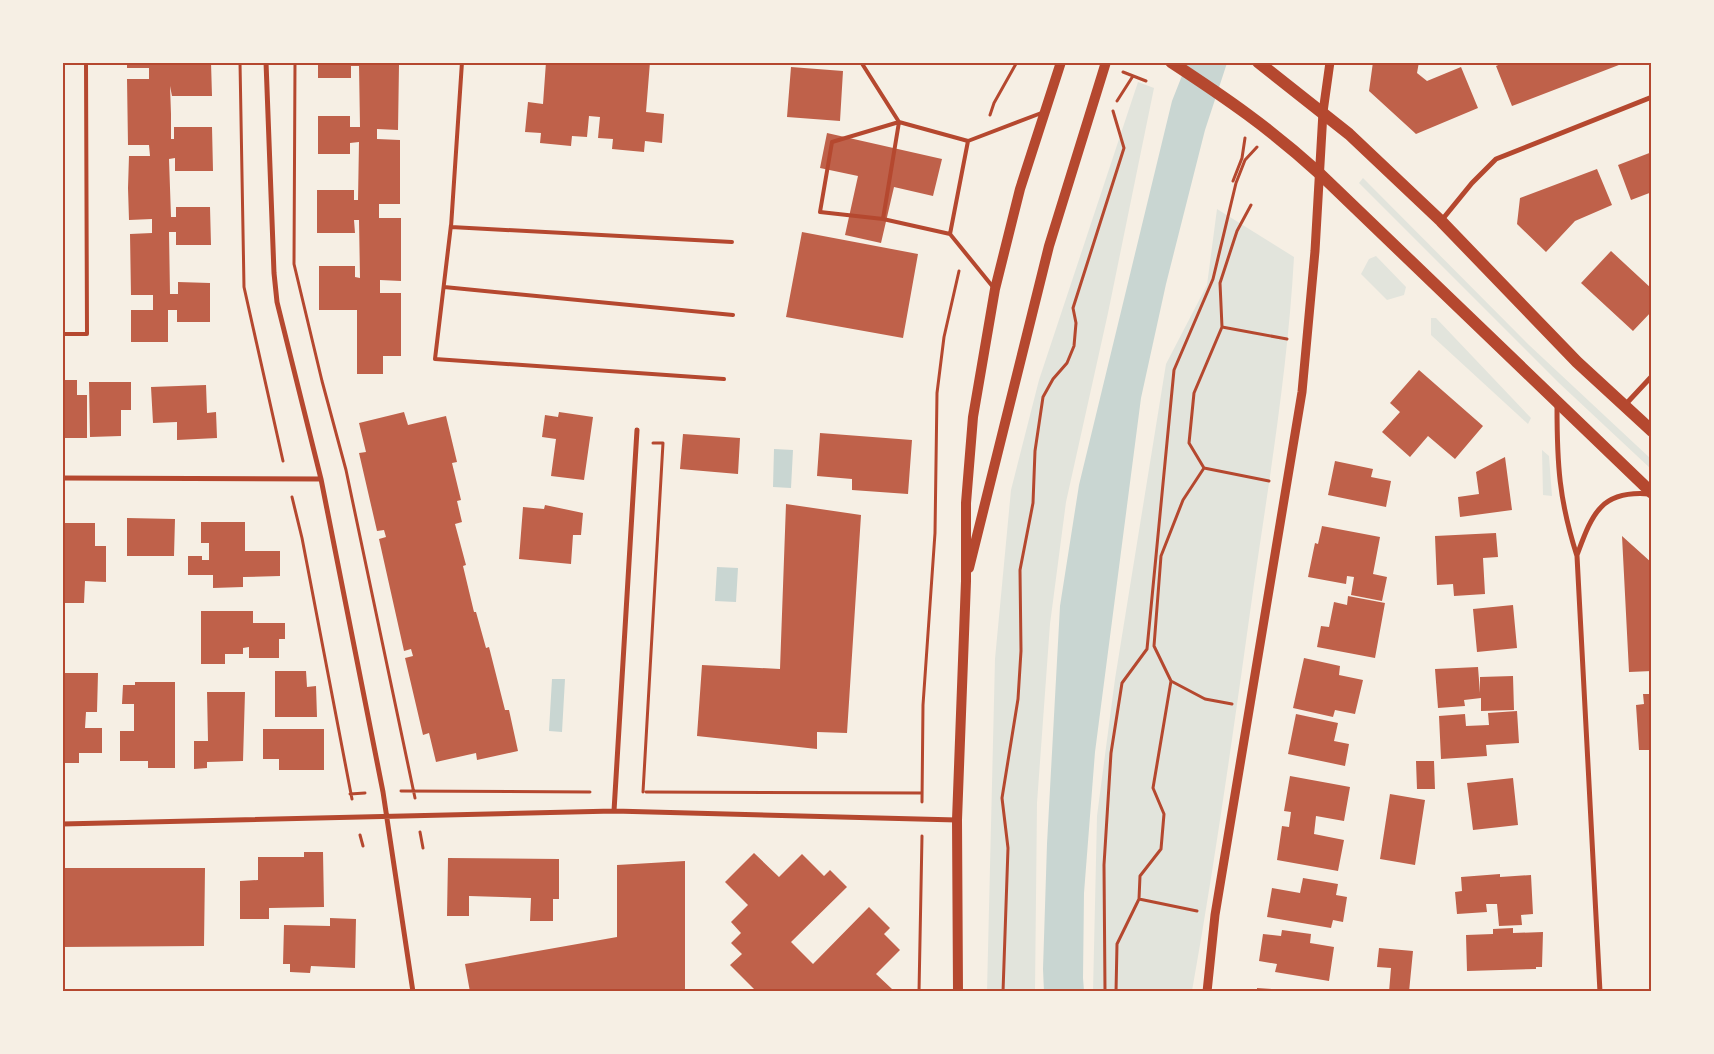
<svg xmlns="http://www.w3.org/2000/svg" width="1714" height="1054" font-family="'Archivo Narrow',sans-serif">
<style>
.green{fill:#e2e4dc}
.water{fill:#c9d6d2}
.building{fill:#bf614a}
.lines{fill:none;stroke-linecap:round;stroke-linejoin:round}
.path{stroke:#b5482f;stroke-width:3}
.service{stroke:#b5482f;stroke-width:4}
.minor{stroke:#b5482f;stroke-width:5}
.tertiary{stroke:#b5482f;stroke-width:9}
.secondary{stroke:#b5482f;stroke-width:10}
.primary{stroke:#b5482f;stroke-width:12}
.neatline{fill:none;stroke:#b5482f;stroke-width:2}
</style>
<rect width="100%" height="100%" fill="#f6efe4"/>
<!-- green -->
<path class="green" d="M1138 82 1154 88 1108 313 1066 502 1050 624 1037 803 1035 991 987 992 995 659 1011 490 1039 380Z
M1363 178 1529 345 1651 459V469L1559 383 1359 183Z
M1217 209 1294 257C1288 367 1270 475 1254 584 1235 720 1216 856 1192 991L1093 992 1097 816 1115 679 1166 364 1207 285Z
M1376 256 1406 287 1404 295 1387 300 1361 274 1369 259Z
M1431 318H1436L1531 418 1528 424 1431 335Z
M1542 450 1549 456 1552 496 1543 495Z"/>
<!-- water -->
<path class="water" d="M1187 63H1227L1205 130 1166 284 1141 398 1095 752 1084 893 1083 978 1084 991 1044 992 1043 969 1047 844 1060 606 1079 485 1172 101Z
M774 449 793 450 791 488 773 487Z
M717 567 738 568 736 602 715 601Z
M552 679H565L562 732 549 731Z"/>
<!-- building -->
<path class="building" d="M127 62H211L212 96H172L170 86 171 114V139H174V127H212L213 171H175V158L169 159 171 217H176V207H210L211 245H176V232H169L170 294H178V282L210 283V322H177V310H168V342H131V310H153V295H131L130 234 152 233V219L129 220 128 188 129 156H150L149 145H128L127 79H149V68H127Z
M318 62H374V65H399L398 130 377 129V139L400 140V204H379V218H401V281L380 280V293H401V356H383V374H357V310H319V266H355V277L360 278 359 220H354L355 233H317V190H354V200H358L359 142 350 143V154H318V116H350V127H360L359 66H351V78H318Z
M546 62H650L646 112 664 114 662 143 645 141 644 152 612 149 613 139 598 138 600 117 589 116 587 137 572 136 571 146 540 143 541 133 525 132 528 102 543 104Z
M1373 62H1419L1417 73 1427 81 1461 67 1478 108 1416 134 1369 91Z
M1505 62H1624V63L1512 106 1496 66Z
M791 67 843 71 840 121 787 117Z
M827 133 942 159 933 196 894 187 881 243 845 235 858 176 820 168Z
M1652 152V192L1631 200 1618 165Z
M1597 169 1612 205 1575 221 1546 252 1517 224 1520 198Z
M802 232 918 254 903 338 786 317Z
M1611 251 1652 289V311L1633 331 1581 283Z
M1419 370 1483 426 1455 459 1428 436 1410 457 1382 432 1400 412 1390 403Z
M62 380H77V395H87V438H62Z
M89 382H131V410H121V436L90 437Z
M206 385 207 413 216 412 217 438 177 440V422L153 423 151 387Z
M404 412 408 425 446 416 457 462 452 463 461 500 457 501 462 522 455 524 466 565 463 566 474 612H476L486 648 489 647 505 710H509L518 751 477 760 476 753 436 762 429 733 423 735 405 658 413 656 411 649 404 651 379 539 386 537 384 530 377 531 359 453 366 452 359 423Z
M559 412 593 417 584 480 551 476 556 439 542 437 545 415 558 417Z
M820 433 912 440 908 494 852 490V479L817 476Z
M683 434 740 438 738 474 680 469Z
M1505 457 1512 510 1460 517 1458 497 1479 494 1476 472Z
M1335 461 1373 469 1371 477 1391 481 1386 507 1328 495Z
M786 504 861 515 847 733 817 732V749L697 736 702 665 780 669Z
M545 505 583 513 581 535H573L571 564 519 559 523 507 544 509Z
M127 518 175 519 174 556H127Z
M201 522H245V551H280V576L243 577V587L213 588V575H188V556H202V560H209V543H201Z
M62 523H95V546H106V582L85 581 84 603H62Z
M1322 526 1380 537 1373 574 1387 577 1382 601 1351 595 1354 577 1347 576 1346 584 1308 577 1315 543 1318 544Z
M1496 533 1498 557 1483 558 1485 594 1454 596 1453 584 1437 585 1435 536Z
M1622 536 1652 563V671L1629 672Z
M1348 596 1385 603 1375 658 1317 647 1321 626 1329 627 1334 602 1347 605Z
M1513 605 1517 648 1477 652 1473 609Z
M201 611H253V623H285V639H279V658H249V647L243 648V654H225V664H201Z
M1304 658 1340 666 1339 675 1363 680 1355 714 1335 710 1333 717 1293 708Z
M1478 667 1480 693V677L1513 676 1514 710 1481 711V698L1464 700 1465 706 1438 708 1435 669Z
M275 671H306L307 687 316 686 317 717H275Z
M62 673H98L97 712H86L85 728H102V753H79V763H62Z
M135 682H175V768H148V761H120V731H134V704H122L123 685H135Z
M207 692H245L243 761 207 762V768L194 769V741H208Z
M1643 694H1652V750H1639L1636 705 1644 704Z
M1517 711 1519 743 1486 745 1487 756 1441 759 1439 716 1465 714 1466 726 1489 725 1488 713Z
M1296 714 1338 723 1334 741 1349 744 1345 766 1288 754Z
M263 729H324V770H279V759H263Z
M1416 761H1434L1435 789H1417Z
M1290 776 1350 787 1344 821 1316 816 1314 834 1344 840 1338 871 1277 860 1282 826 1289 827 1291 812 1284 811Z
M1513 778 1518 825 1473 830 1467 783Z
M1390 794 1425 800 1415 865 1380 859Z
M304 852H323L324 907 269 908V919H240V881L258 880V857H304Z
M754 853 779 877 802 854 824 876 830 870 847 887 791 942 813 964 869 907 890 928 884 934 900 950 876 974 892 989 889 992H757L730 965 742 954 731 943 741 933 731 922 748 905 725 882Z
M448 858 559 859V899H553V921H530L531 898 469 896V916H447Z
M685 861V992H470L465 964 617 937V865Z
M62 868H205L204 946 62 947Z
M1500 874V877L1531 875 1533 914 1521 915 1522 925 1499 926 1497 904H1486L1487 912 1457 914 1455 892 1462 891 1461 877Z
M1303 878 1338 884 1336 895 1347 897 1343 922 1333 920 1331 928 1267 917 1272 888 1300 893Z
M330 918 356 919 355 968 311 966 310 973 290 972V964H283L284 925 330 926Z
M1513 928V933L1543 932 1542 967H1536V969L1467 971 1466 935 1493 934V929Z
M1282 930 1311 934 1310 943 1334 947 1329 981 1275 972 1277 964 1259 961 1263 934 1281 936Z
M1379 948 1413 951 1409 992H1389L1391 968 1377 967Z
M1257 988 1284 990V992H1257Z"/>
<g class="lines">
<!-- path -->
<path class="path" d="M240 62 244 287 283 461
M295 62 294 264 322 381 346 470 415 798
M1123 72 1146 81
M1117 101 1133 76
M990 115 994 103 1017 62
M1233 181 1242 158 1245 138
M1251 205 1237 231 1220 283 1222 327 1194 393 1189 443 1204 468 1269 481
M1222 327 1287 339
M292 497 302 538 352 799
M1171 681 1205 699 1232 704
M401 791 590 792
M643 792 663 443H653
M646 792 922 793
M350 794 365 793
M922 802 923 705 935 533 937 393 944 337 959 271
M420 832 423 848
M360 835 363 846
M1139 899 1197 911
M919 992 922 836
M1003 992 1008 848 1002 798 1018 699 1021 651 1020 570 1033 503 1035 451 1043 397 1053 379 1067 363 1074 346 1076 323 1073 308 1124 148 1113 111
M1105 992 1104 865 1111 753 1122 683 1147 649 1174 370 1213 279 1236 183 1245 160 1257 147
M1116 992 1117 944 1139 899 1140 876 1161 849 1164 814 1153 788 1171 681 1154 646 1161 556 1183 500 1204 468"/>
<!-- service -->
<path class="service" d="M462 62 451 227 732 242
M861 62 899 122 883 219 950 234 968 141 899 122 832 142 820 212 883 219
M968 141 1044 112
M451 225 435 359 724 379
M950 234 993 287
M444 287 733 315
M62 334H87L86 62"/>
<!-- minor -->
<path class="minor" d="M266 62 274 273 277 302 321 479 383 792 413 992
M1441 221 1472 183 1496 159 1652 97
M1625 405 1652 376
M1557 406C1557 464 1559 500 1577 556L1600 992
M62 478 321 479
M1577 555C1592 515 1600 490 1649 494
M614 811 637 430
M62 824 614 811 957 820"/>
<!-- tertiary -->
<path class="tertiary" d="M1207 992 1215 915 1302 392 1315 251 1323 112 1330 62"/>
<!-- secondary -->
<path class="secondary" d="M969 568 1049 246 1106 62
M958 992 957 820 966 581V503L973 417 995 289 1020 189 1061 62"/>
<!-- primary -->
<path class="primary" d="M1171 62C1226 98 1271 129 1319 173L1652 493
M1258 62 1349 134 1441 221 1577 362 1652 431"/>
</g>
<!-- border -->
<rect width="1714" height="1054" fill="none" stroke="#f6efe4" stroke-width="128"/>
<rect x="64" y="64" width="1586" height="926" class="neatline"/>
</svg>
